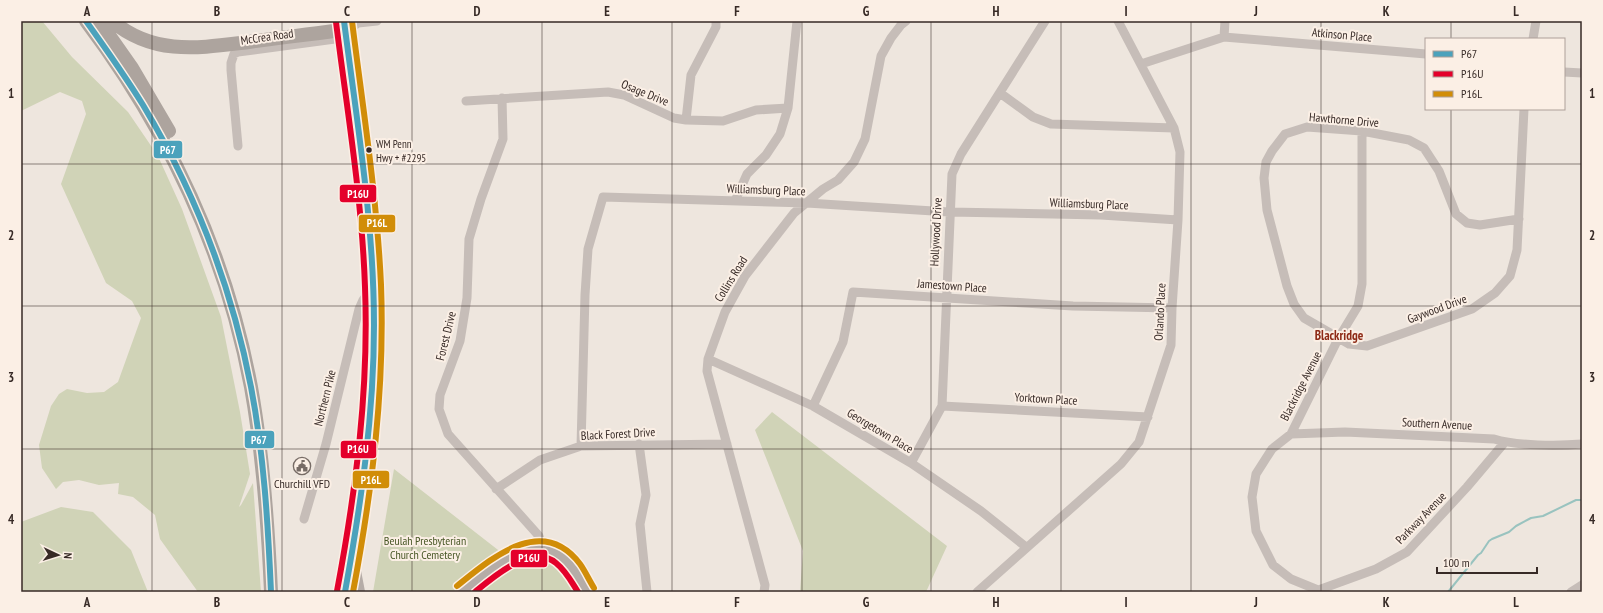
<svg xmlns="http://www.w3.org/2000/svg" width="1603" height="613" font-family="'PT Sans Narrow',sans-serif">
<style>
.green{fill:#d0d3b7}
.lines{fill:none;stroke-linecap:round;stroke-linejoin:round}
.stream{stroke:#99c3bf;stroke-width:2}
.minor{stroke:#c6bdb8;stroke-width:9}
.major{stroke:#b5aca7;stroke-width:12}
.highway{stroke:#ada49e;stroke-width:14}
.bus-1-casing{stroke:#fbefe5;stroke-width:9}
.bus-2-casing{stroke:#fbefe5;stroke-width:9}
.bus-3-casing{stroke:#fbefe5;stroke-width:9}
.bus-1{stroke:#4ba2bc;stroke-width:6}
.bus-2{stroke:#e4002b;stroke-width:6}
.bus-3{stroke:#d18d08;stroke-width:6}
.grid{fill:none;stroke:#372a26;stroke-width:1;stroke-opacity:0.55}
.bus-dot{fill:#372a26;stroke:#fbefe5;stroke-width:1.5}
.labels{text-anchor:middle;stroke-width:4;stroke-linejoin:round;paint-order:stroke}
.bus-label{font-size:11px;fill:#372a26;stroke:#fbefe5;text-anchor:start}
.street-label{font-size:12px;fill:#372a26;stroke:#fbefe5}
.poi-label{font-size:12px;fill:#372a26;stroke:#fbefe5}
.park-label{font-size:12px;fill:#495827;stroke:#fbefe5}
.neighbourhood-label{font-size:13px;font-weight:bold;fill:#8e2b17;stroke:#fbefe5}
.line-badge{stroke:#fbefe5;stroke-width:1.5}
.badge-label{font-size:11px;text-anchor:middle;font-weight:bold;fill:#fff}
.neatline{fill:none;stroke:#372a26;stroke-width:1.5}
.grid-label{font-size:13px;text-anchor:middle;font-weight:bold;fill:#372a26}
</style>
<rect width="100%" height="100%" fill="#eee6de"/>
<!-- green -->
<path class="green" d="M21 21H42L72 57 128 112 158 156 182 209 221 317 240 412 250 474 239 507 241 505 253 483 261 592H198L160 539 155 515 133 497 118 494 119 483 99 485 79 480 63 482 56 489 42 468 39 445 51 406 59 394 67 389 87 393 104 392 118 382 141 318 132 301 106 283 61 184 86 114 82 101 60 92 21 111Z
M772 412 947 546 926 592H800L803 551 755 430Z
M394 469 511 560C518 558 526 553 532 553 554 552 566 568 577 584L575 592H373Z
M61 507 93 512 131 550 148 592H21V522Z"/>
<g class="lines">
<!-- stream -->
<path class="stream" d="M1448 592 1478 555 1481 553 1489 541 1492 539 1509 532 1516 526 1531 518 1543 516 1576 500H1582"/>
<!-- minor -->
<path class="minor" d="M1224 37 1225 21
M1533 39 1536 21
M1141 64 1224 37 1426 54
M1564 72 1582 73
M1000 93 1033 117 1051 124 1174 128
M502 98 503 139 481 199 469 239 467 298 460 341 440 395 439 409 448 434 539 536 542 548
M466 101 608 92 624 95 674 118 686 120 723 121 756 110 788 108
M686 120 691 75 716 27V21
M238 146 231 70V63L234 54 238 52 335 39 358 23 377 21
M735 201 747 174 766 155 780 134 788 108 797 21
M1519 219 1480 225 1467 223 1456 214 1439 171 1424 148 1409 140 1362 131 1307 127 1285 134 1272 151 1266 162 1264 178 1267 210 1287 286 1294 304 1304 318 1349 344 1367 346 1472 309 1495 293 1510 276 1517 250 1524 109
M708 359 813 406 911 463 981 511 1026 547
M813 406 843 342 853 292 1073 306 1172 308
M942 406 1148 417
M1291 434 1345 432 1494 439C1517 446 1558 446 1582 444
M639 444 646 495 640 524 647 592
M581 446 585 295 588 249 603 197 807 203 949 212 1101 215 1178 220
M911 463 942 406 952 174 961 154 1045 21
M496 489 540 460 581 446 727 444
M304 519 326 444 359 309 363 300 373 286
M1318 590 1291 579 1273 565 1256 531 1252 497 1256 474 1272 449 1291 434 1338 339 1358 306 1362 284V131
M764 592 765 585 707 371 708 359 725 312 745 276 794 213 823 189 838 180 854 162 865 139 881 56 891 38 901 25 906 21
M977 592 1121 464 1139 442 1171 345 1172 308 1178 220 1180 152 1174 128 1118 21
M1313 592 1376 569 1407 552 1467 487 1505 442
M1571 592 1582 585"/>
<!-- major -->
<path class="major" d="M344 21C355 109 369 197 373 286 377 390 365 490 345 592
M354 566 359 592
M462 592C508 555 552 516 587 592"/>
<!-- highway -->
<path class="highway" d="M86 21C168 130 226 253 251 387 263 454 268 524 271 592
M99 21 132 68 169 131
M112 21C154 56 199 48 249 42 277 38 305 35 334 31H345"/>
<defs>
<path id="bus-1" d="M86 21C106 49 125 76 143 105 195 192 232 288 251 387 264 455 268 524 271 592
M344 21C357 122 374 223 374 325 374 415 361 504 345 592"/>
<path id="bus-2" d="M336 22C347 110 362 198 365 287 369 389 356 490 337 591
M475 592C493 577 532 543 556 563 566 571 571 581 578 592"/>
<path id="bus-3" d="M352 21C363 109 377 197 381 285 385 389 372 491 353 592
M457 586C492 558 542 514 580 564 585 571 589 580 594 588"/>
</defs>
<!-- bus-1 casing -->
<use href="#bus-1" class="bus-1-casing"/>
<!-- bus-2 casing -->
<use href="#bus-2" class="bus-2-casing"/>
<!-- bus-3 casing -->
<use href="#bus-3" class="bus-3-casing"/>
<!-- bus-1 -->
<use href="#bus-1" class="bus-1"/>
<!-- bus-2 -->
<use href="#bus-2" class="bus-2"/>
<!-- bus-3 -->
<use href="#bus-3" class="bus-3"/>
</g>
<!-- grid -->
<path class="grid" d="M152 21V592M282 21V592M412 21V592M542 21V592M672 21V592M802 21V592M931 21V592M1061 21V592M1191 21V592M1321 21V592M1451 21V39M1451 109V592M21 164H1582M21 306H1582M21 449H1582"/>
<!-- icons -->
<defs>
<symbol id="civic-ring" viewBox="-11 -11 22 22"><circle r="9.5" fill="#fbefe5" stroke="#776c66" stroke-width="1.5"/><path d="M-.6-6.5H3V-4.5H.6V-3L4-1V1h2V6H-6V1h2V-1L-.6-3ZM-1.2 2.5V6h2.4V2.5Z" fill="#776c66"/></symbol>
</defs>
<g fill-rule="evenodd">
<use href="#civic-ring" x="292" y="456" width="20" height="20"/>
</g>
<!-- markers -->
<circle class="bus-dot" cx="369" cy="150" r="3.5"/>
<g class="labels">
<!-- bus labels -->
<g class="bus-label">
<text x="376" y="148">WM Penn<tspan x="376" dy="14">Hwy + #2295</tspan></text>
</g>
<!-- street labels -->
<g class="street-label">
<text transform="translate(1342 35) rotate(5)" y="4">Atkinson Place</text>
<text transform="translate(267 37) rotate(-8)" y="4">McCrea Road</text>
<text transform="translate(645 93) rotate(22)" y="4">Osage Drive</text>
<text transform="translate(1344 120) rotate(5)" y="4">Hawthorne Drive</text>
<text transform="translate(766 190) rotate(2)" y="4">Williamsburg Place</text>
<text transform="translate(1089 204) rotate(2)" y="4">Williamsburg Place</text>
<text transform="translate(936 232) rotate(-87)" y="4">Hollywood Drive</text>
<text transform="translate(731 279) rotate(-58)" y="4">Collins Road</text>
<text transform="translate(952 286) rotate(4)" y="4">Jamestown Place</text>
<text transform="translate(1437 309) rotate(-20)" y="4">Gaywood Drive</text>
<text transform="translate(1160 312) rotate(-87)" y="4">Orlando Place</text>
<text transform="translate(446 336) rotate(-76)" y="4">Forest Drive</text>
<text transform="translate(1301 386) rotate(-63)" y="4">Blackridge Avenue</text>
<text transform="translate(325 398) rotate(-76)" y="4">Northern Pike</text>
<text transform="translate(1046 399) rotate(3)" y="4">Yorktown Place</text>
<text transform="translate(1437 424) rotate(3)" y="4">Southern Avenue</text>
<text transform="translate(880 431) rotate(31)" y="4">Georgetown Place</text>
<text transform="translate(618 434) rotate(-3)" y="4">Black Forest Drive</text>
<text transform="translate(1421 518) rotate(-46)" y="4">Parkway Avenue</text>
</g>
<!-- poi labels -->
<g class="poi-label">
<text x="302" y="488">Churchill VFD</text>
</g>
<!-- park labels -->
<g class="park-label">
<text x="425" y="545">Beulah Presbyterian<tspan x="425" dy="14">Church Cemetery</tspan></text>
</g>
<!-- neighbourhood labels -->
<g class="neighbourhood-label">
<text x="1339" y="340">Blackridge</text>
</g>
</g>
<g class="line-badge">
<rect x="153" y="140" width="30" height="19" rx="4" fill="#4ba2bc"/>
<rect x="339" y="184" width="38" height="19" rx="4" fill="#e4002b"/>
<rect x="358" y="214" width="38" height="19" rx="4" fill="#d18d08"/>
<rect x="244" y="430" width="31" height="19" rx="4" fill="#4ba2bc"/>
<rect x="340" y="440" width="37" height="19" rx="4" fill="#e4002b"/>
<rect x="352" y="470" width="38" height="19" rx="4" fill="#d18d08"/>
<rect x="510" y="549" width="38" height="19" rx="4" fill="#e4002b"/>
</g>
<g class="badge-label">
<text x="168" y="154">P67</text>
<text x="358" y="198">P16U</text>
<text x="377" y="227">P16L</text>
<text x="259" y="444">P67</text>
<text x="358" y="453">P16U</text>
<text x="371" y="484">P16L</text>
<text x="529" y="562">P16U</text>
</g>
<!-- border -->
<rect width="1603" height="613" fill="none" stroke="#fbefe5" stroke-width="44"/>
<!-- legend -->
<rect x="1425" y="38" width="140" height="72" fill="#fbefe5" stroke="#ada099"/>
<rect x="1433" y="51" width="20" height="6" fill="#4ba2bc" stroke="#ada099"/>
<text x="1461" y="58" font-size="12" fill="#372a26">P67</text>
<rect x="1433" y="71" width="20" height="6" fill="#e4002b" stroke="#ada099"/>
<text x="1461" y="78" font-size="12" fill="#372a26">P16U</text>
<rect x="1433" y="91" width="20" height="6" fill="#d18d08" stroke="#ada099"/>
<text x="1461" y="98" font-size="12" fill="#372a26">P16L</text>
<!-- north arrow -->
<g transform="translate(58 555) rotate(94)" stroke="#fbefe5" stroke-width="3" paint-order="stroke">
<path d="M0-3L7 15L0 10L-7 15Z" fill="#372a26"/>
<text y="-6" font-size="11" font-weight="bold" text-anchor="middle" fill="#372a26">N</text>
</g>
<!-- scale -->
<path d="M1437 567v6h100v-6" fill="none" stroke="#372a26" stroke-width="2"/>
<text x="1443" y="567" font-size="12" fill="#372a26" stroke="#fbefe5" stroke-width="3" paint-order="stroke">100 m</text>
<rect x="22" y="22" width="1559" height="569" class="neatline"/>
<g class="grid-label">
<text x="87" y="16">A</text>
<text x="217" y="16">B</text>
<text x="347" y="16">C</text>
<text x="477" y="16">D</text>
<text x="607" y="16">E</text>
<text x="737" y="16">F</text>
<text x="866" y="16">G</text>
<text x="996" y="16">H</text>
<text x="1126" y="16">I</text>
<text x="1256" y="16">J</text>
<text x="1386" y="16">K</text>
<text x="1516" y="16">L</text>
<text x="11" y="98">1</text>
<text x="1592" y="98">1</text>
<text x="11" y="240">2</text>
<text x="1592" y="240">2</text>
<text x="11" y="382">3</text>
<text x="1592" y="382">3</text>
<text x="11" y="524">4</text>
<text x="1592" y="524">4</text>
<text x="87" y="607">A</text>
<text x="217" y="607">B</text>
<text x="347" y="607">C</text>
<text x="477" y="607">D</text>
<text x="607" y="607">E</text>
<text x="737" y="607">F</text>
<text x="866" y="607">G</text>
<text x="996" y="607">H</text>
<text x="1126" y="607">I</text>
<text x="1256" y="607">J</text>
<text x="1386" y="607">K</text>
<text x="1516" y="607">L</text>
</g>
</svg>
